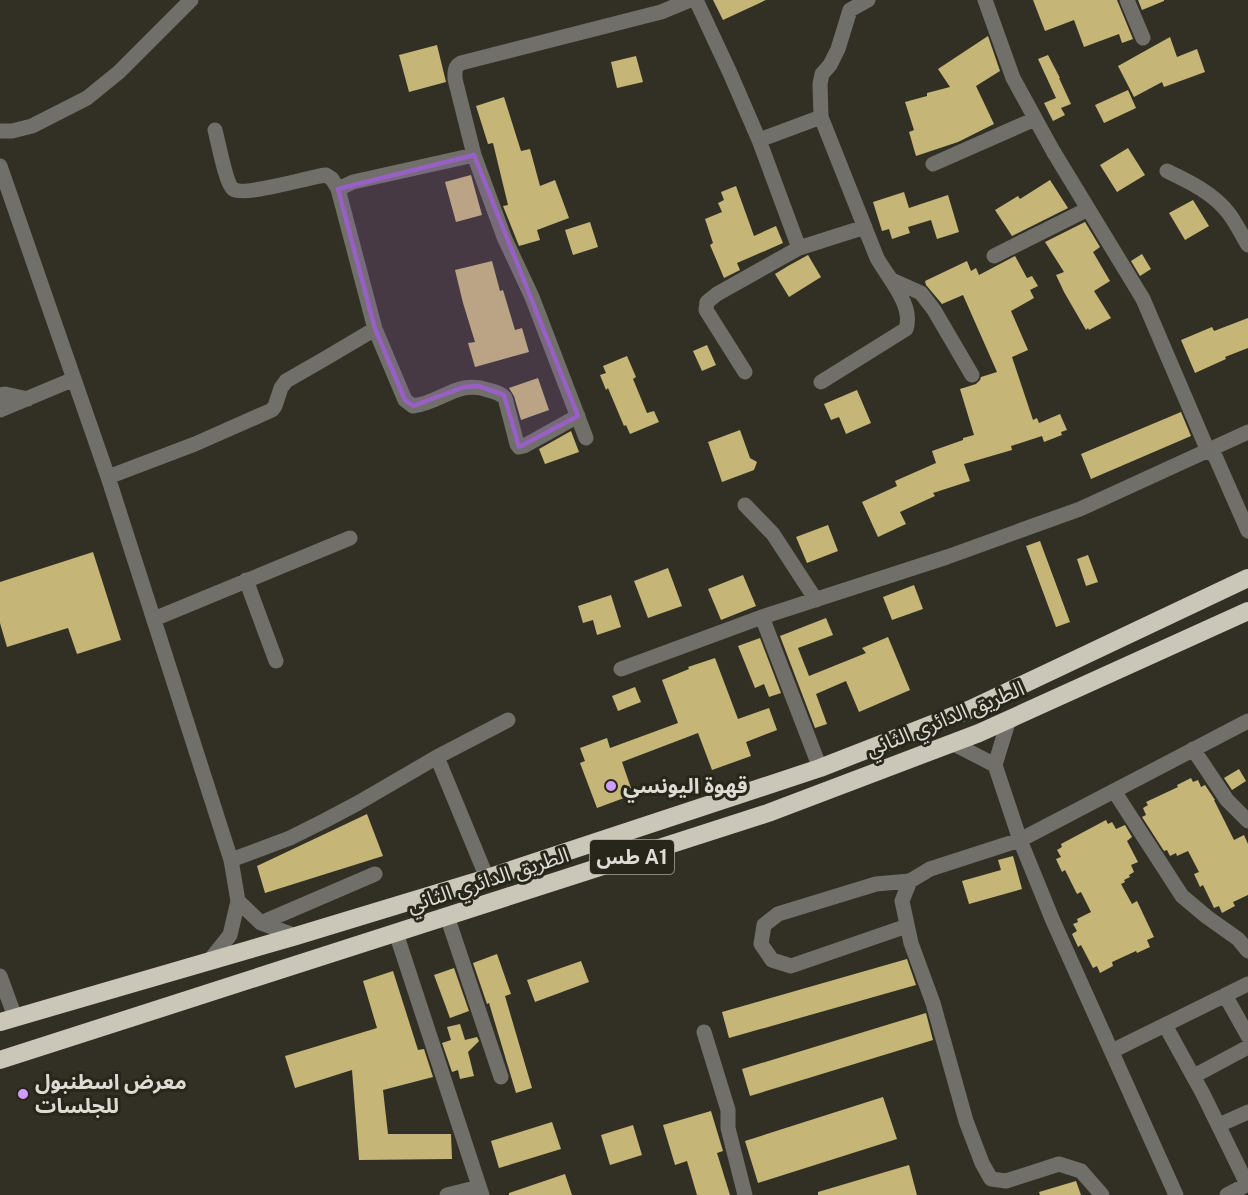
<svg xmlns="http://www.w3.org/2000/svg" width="1248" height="1195" font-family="'Public Sans','Noto Sans Arabic',sans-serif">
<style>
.building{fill:#c5b677}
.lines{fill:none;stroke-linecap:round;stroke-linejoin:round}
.minor{stroke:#706f69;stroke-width:15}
.highway{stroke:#cac7b8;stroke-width:18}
.marked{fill:#9860c5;fill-opacity:0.2;stroke:#9860c5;stroke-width:4.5;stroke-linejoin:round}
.poi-dot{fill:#d09dff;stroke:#28261a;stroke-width:2}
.labels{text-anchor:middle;stroke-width:6;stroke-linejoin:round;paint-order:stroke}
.shield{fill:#28261a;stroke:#a7a59c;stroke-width:1.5}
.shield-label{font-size:20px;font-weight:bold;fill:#dddbd4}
.street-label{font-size:21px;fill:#dddbd4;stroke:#28261a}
.poi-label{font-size:21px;font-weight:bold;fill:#dddbd4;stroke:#28261a;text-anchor:start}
</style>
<rect width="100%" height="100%" fill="#323024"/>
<!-- building -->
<path class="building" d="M713 0H766L723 20Z
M1033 0H1117L1133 39 1122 43 1119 34 1084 47 1074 20 1045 31Z
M1138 0H1164V1L1142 10Z
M988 36 1000 71 976 86 994 124 958 142 916 156 909 132 914 130 905 102 927 96V93L950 87 938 69Z
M1170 37 1177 57 1197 49 1205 72 1164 87 1162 82 1134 97 1118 66Z
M437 45 446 82 409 92 399 55Z
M1048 55 1060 78H1059L1071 104 1061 108 1065 115 1053 121 1044 103 1056 98 1038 59Z
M636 56 643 82 617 88 611 62Z
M1128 90 1136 108 1104 123 1095 105Z
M504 97 521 151 530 149 540 186 555 180 569 218 537 230 540 240 519 246 503 206 508 205 493 143 488 144 476 106Z
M1128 148 1145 175 1117 192 1100 165Z
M471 175 482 215 456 222 445 182Z
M1050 180 1068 208 1012 236 995 210 1018 196 1020 199Z
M736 186 754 236 776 226 783 243 737 263 740 270 724 278 710 245 713 243 705 219 722 212 718 203 724 200 721 192Z
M904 192 909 208 948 195 959 232 937 239 931 220 908 227 910 233 892 239 889 229 882 231 873 202Z
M1193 200 1209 226 1185 240 1169 213Z
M590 222 598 247 573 255 565 230Z
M1085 222 1100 247 1093 252 1110 281 1094 291 1111 318 1089 330 1088 328 1086 330 1064 292 1056 275 1064 272 1045 242Z
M1142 254 1151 269 1140 276 1131 261Z
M808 255 821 277 789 297 775 274 788 266Z
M1015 256 1027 278 1032 276 1038 286 1030 290 1034 298 1011 311 1028 350 1012 357 1033 420 1037 418 1039 423 1060 414 1067 430 1061 432 1062 435 1044 442 1042 436 1011 446 1012 450 964 464 970 481 933 493 935 496 900 512 906 524 878 537 862 502 897 486 895 481 936 463 932 451 963 440V438L974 435 960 389 976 384 980 380 981 377 997 372 963 295 942 304 926 285 925 281 967 261 971 271 976 268 979 275Z
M492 261 500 291 503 290 515 330 522 328 529 352 475 367 468 343 475 342 463 303 455 270Z
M1248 318V348L1225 357 1226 359 1195 373 1181 340 1212 327 1214 331Z
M707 345 716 365 702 371 693 351Z
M627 356 636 377 633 379 647 413 654 411 659 422 630 434 626 425 624 426 608 388 606 390 600 375 606 373 603 366Z
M538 378 549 410 521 420 514 396 509 388Z
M857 390 871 423 846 434 839 417 831 420 824 404Z
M1181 412 1191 436 1091 479 1081 454Z
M740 430 750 458 757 462 754 470 722 482 708 442Z
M571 431 579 452 545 464 539 449Z
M828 525 838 551 807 563 796 537Z
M1040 541 1070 622 1056 627 1026 546Z
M93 552 121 640 77 654 68 628 7 647 0 623V582Z
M1088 555 1098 582 1086 586 1077 559Z
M668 568 682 606 648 618 634 581Z
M743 575 756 606 721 620 708 589Z
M914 585 923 609 892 620 883 597Z
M611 595 621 627 597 635 593 620 583 623 578 606Z
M826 618 833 635 798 648 809 676 866 653 862 648 888 637 910 690 859 712 846 681 816 694 827 724 815 728 780 636Z
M760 638 781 693 769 697 764 684 755 688 738 646Z
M715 658 738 719 769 708 777 730 746 742 751 756 712 770 698 733 622 762 631 788 621 792 624 798 597 808 580 763 585 761 580 748 607 738 610 748 678 723 662 680 689 669 688 667Z
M635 687 641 702 618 711 612 696Z
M1239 769 1246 781 1232 790 1224 778Z
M1191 778 1193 782 1198 780 1201 787 1205 785 1215 800H1214L1234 840 1244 835 1248 844V895L1233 902 1235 906 1222 913 1219 906 1214 908 1203 885 1200 887 1194 874 1199 872 1188 851 1177 856 1176 853 1170 856 1167 850 1164 851 1142 817 1146 815 1143 808 1148 805 1146 802 1178 787 1177 785Z
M367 814 383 856 265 893 257 866Z
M1106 820 1108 824 1112 822 1116 829 1125 825 1132 837 1127 841 1138 862 1131 865 1134 872 1129 875 1130 877 1124 880 1125 882 1121 884 1132 904 1137 901 1154 937 1147 940 1150 947 1137 953 1136 951 1112 962 1113 966 1100 973 1097 966 1093 968 1081 945 1078 947 1072 934 1077 931 1073 924 1078 922 1077 919 1091 912 1081 892 1077 894 1065 870 1062 872 1056 859 1061 857 1057 850 1062 847 1061 844Z
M1013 856 1022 889 969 904 962 881 1001 870 998 860Z
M497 954 511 994 505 996 532 1088 516 1093 489 1003 487 1004 473 963Z
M907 959 916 985 729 1038 722 1012Z
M581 961 589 982 535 1002 527 980Z
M454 968 469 1011 450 1018 434 975Z
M393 971 418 1050 424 1049 433 1077 383 1090 388 1134H451L452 1159 359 1160 352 1070 295 1088 285 1056 377 1028 363 981Z
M926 1013 933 1040 750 1096 742 1069Z
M460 1024 465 1040 477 1037 479 1041 468 1052 474 1076 460 1079 458 1070 452 1072 442 1043 451 1040 447 1027Z
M883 1097 897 1139 758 1183 745 1141Z
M711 1111 723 1151 717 1153 730 1195H697L687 1161 675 1165 663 1125Z
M552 1122 561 1149 499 1168 491 1141Z
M633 1125 642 1155 610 1165 601 1135Z
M909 1165 917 1195H818V1192Z
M565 1174 572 1195H509V1193Z
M1076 1181 1081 1195H1040L1039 1192Z"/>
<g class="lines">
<!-- minor -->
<path class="minor" d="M696 0 730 73 759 140 799 248 717 294 707 302 706 310 745 372
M985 0 1013 78 1053 151 1143 299 1208 451 1215 456 1248 531
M1127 0 1143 38
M821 117 877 258C888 278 914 305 906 329L821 382
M0 131H12L32 126 87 98 119 72 191 0
M759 140 821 117 820 84 822 74 830 65 838 49 850 10 868 0
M933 164 1035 119
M0 166 108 477 231 860 238 901 230 935 210 960
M1167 171C1190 182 1215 194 1230 215 1237 225 1242 235 1248 245
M338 189 353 182 474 155
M799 248 865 227
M994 256 1088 209
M892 280 921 293 934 310 972 375
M375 329 405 400 413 406C441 403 458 379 488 390 495 392 500 393 505 398L517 444 519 447 524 446 578 416
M0 395 5 394 28 399
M0 410 74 379
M586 438 532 297 504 237 474 155 455 79C455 72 454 67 461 63L661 12 690 0
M108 477 195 444 272 410 275 406 281 388 286 381 326 358 375 329 338 189 332 179 326 175C309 177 244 197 233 189 226 184 218 141 215 130
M745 505 773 534 816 600
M246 580 276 661
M762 617 820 768
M154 619 350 538
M621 669 762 617 947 557 1080 509 1248 432
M1009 719 995 765 1020 840 1053 921 1176 1195
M952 743 995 765
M1193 749 1227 800 1248 821
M437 757 487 878
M1114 791 1182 896 1207 917 1238 939 1248 951
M231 860 290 838 324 821 358 803 437 757 508 720
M238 901 261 923 296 936
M447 916 501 1077
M261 923 375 874
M907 926 791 966 772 960 761 944 764 925 778 914 876 884 910 881
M396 933 482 1195
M0 976 15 1017
M1225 995 1248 1036
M1165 1025 1203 1094 1247 1184
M704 1032 728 1110V1128L745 1195
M1112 1051 1248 984
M1194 1076 1248 1047
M1219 1125 1248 1112
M447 1195 479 1187
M1102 1195 1081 1171 1059 1164 1006 1181 991 1179 982 1163 966 1121 933 1003 911 943 902 901 910 881 930 869 1020 840 1248 721
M1227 1195 1248 1184"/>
<!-- highway -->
<path class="highway" d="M0 1022 296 936 487 878 820 768 971 709 1248 578
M0 1060 768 813 979 733 1248 611"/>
</g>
<!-- marked area -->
<path class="marked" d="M474 155 578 416 519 447 504 395 478 386 464 387 413 406 405 400 375 329 338 189Z"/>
<!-- markers -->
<g class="poi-dot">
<circle cx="611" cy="786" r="6"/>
<circle cx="23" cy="1094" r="6"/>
</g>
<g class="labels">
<!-- shield labels -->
<rect class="shield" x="590" y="840" width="84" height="34" rx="4.5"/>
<g class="shield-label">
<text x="632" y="864">طس A1</text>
</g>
<!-- street labels -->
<g class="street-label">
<text transform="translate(945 719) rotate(-22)" y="7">الطريق الدائري الثاني</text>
<text transform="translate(488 880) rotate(-18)" y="7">الطريق الدائري الثاني</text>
</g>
<!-- poi labels -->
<g class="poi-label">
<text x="623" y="793">قهوة اليونسي</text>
<text x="35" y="1089">معرض اسطنبول<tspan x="35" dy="24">للجلسات</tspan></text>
</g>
</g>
</svg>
